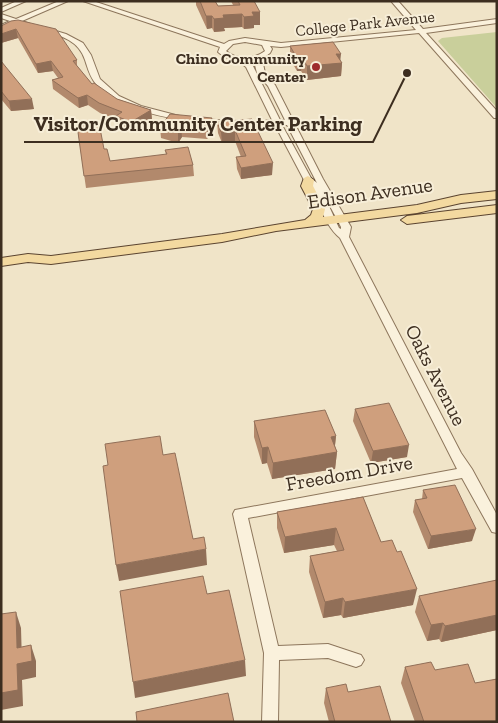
<svg xmlns="http://www.w3.org/2000/svg" width="498" height="723" font-family="'Zilla Slab',serif">
<style>
.green{fill:#c9cf9b}
.lines{fill:none;stroke-linecap:round;stroke-linejoin:round}
.minor-casing{stroke:#8d765c;stroke-width:2}
.major-casing{stroke:#5b4430;stroke-width:2}
.minor{fill:#faf1dc;fill-rule:evenodd}
.major{fill:#f3d9a0;fill-rule:evenodd}
.wall{fill:#b2896c}
.shaded-wall{fill:#916f58}
.building{fill:#cf9f7d;stroke:#916f58}
.poi-dot{fill:#9e2a2b;stroke:#f7eed8;stroke-width:2}
.labels{text-anchor:middle;stroke-width:4;stroke-linejoin:round;paint-order:stroke}
.far-street-label{font-size:16px;fill:#3d2e20;stroke:#f7eed8}
.far-poi-label{font-size:16px;font-weight:bold;fill:#3d2e20;stroke:#f7eed8;text-anchor:end}
.street-label{font-size:20px;fill:#3d2e20;stroke:#f7eed8}
.leader{fill:none;stroke:#3d2e20;stroke-width:2}
.callout-dot{fill:#3d2e20;stroke:#f7eed8;stroke-width:2}
.callout-label{font-size:21px;text-anchor:middle;font-weight:bold;fill:#3d2e20;stroke:#f7eed8;stroke-width:4;stroke-linejoin:round;paint-order:stroke}
</style>
<rect width="100%" height="100%" fill="#f0e4c8"/>
<!-- green -->
<path class="green" d="M497 32V108L438 41 442 38Z"/>
<g class="lines">
<defs>
<path id="minor" d="M17 1H26L1 12V8Z
M59 1H68L22 21 30 24V26L16 23 1 29V25L10 21 1 18V14L16 19Z
M83 1H93L224 44 229 41 245 38 281 43 416 30 391 1H398L423 29 497 19V23L426 33 497 111V118H494L419 33 281 47 270 46 272 49 270 53 262 59 265 73 275 85 323 179 351 227 349 237 461 453 472 469 497 515V533L492 532 462 478 248 518 278 646 328 644 361 655 364 660 361 665 356 667 328 658 279 660 278 722H262L264 653 233 514 235 510 457 469 340 238C322 223 319 197 304 180L275 125 250 126 199 123 195 121 199 119 250 122 272 120 246 67C238 60 227 60 218 52L220 47ZM245 42 262 45 265 51C253 60 237 60 226 51L233 44ZM254 61 257 73 268 86 285 120H280L253 66 249 62ZM282 125H287L317 183 311 178ZM322 191 341 227V229L339 228Z
M46 28 66 34 83 43 91 55 100 79 119 96 141 106 187 118 183 120C153 115 118 108 96 84 90 77 88 69 85 60 79 41 62 36 44 31V29Z"/>
<path id="major" d="M308 176 314 180 313 186 325 209 323 217 417 205 461 195 497 191V199L461 203 417 213 276 231 222 242 51 264 28 262 1 266V258L28 254 51 256 222 234 305 220 311 215 313 209 301 186 304 178Z
M497 205V213L407 224 401 220 407 216Z"/>
</defs>
<!-- minor casing -->
<use href="#minor" class="minor-casing"/>
<!-- major casing -->
<use href="#major" class="major-casing"/>
<!-- minor -->
<use href="#minor" class="minor"/>
<!-- major -->
<use href="#major" class="major"/>
</g>
<!-- wall -->
<path class="wall" d="M196 1H215L218 6 233 5 231 1H254L260 25H254V28L244 29 242 27 224 28 225 31 214 32 212 28 207 29 196 5Z
M11 21 77 60V66L92 84 117 99 151 110 152 120 131 132 117 126 116 120 100 113 88 105 79 108 53 89 52 80 58 78 53 71 38 73 18 38 1 43V26Z
M290 46 340 60 342 63 341 76 307 80 301 71H297L290 59Z
M1 61 34 109 11 111 1 99Z
M212 118V129L207 139 182 137 178 143 161 138 160 127Z
M252 119 272 175 241 179 237 169 236 157H241L235 141 222 143 218 133 217 122Z
M77 125 104 149 110 161 166 155 165 150 193 165 194 176 86 188Z
M355 409 407 457 371 463 353 421Z
M254 421 336 436 335 446 337 452 335 469 272 479 267 463 262 464 254 437Z
M423 490 472 541 428 549 413 512 415 500 422 499Z
M363 497 381 542 413 605 343 618 341 615 323 618 309 572 310 556 337 551 334 545 284 553 277 528V512Z
M497 580V630L441 642 439 639 427 641 415 612 419 596Z
M405 667 435 670 475 683 497 679V722H415L401 683Z
M326 688 348 692 391 722H329L324 703Z"/>
<!-- shaded-wall -->
<path class="shaded-wall" d="M252 12H260V25H254V28L244 29V17Z
M242 14V27L224 28 225 31 214 32V19L223 15Z
M206 16H212V28L207 29Z
M16 29 18 38 1 43V34Z
M336 54H341L340 63H342L341 76 307 80V66Z
M302 57 301 71H297V58Z
M51 61 53 71 38 73 36 64Z
M87 95 88 105 79 108 78 98Z
M32 99 34 109 11 111 9 101Z
M151 110 152 120 131 132V122Z
M212 118V129L207 139V128Z
M181 126 182 137 178 143V131Z
M235 130V141L222 143 221 132Z
M273 163 272 175 241 179V168Z
M336 436 334 453 331 437Z
M409 445 407 457 371 463 373 451Z
M268 447 267 463 262 464V448Z
M337 452 335 469 272 479 273 463Z
M336 528 334 545 284 553 285 537Z
M476 529 472 541 428 549 431 536Z
M206 549 207 565 119 581 116 565Z
M417 589 413 605 343 618 345 602Z
M343 598 341 615 323 618 325 602Z
M16 612 21 628 22 663 31 645 36 661V677L22 680 23 706 1 710V693L17 664Z
M497 615V630L441 642 445 626Z
M443 623 439 639 427 641 431 625Z
M245 660 246 676 135 698 133 682Z"/>
<!-- building -->
<path class="building" d="M200 1H215L218 6 240 5 238 1H254L260 12H252L254 16 244 17 242 14 223 15 224 18 214 19 212 16H206Z
M18 20 56 29 77 60 73 61 92 84 94 83 117 99 151 110 131 122 116 116 122 112 99 103 87 95 78 98 52 80 63 77 51 61 36 64 16 29 1 34V26L11 21Z
M333 42 341 54H336L342 63 307 66 302 57 297 58 290 46Z
M1 61 32 99 9 101 1 91Z
M170 114 212 118 207 128 181 126 178 131 160 127Z
M252 119 273 163 241 168 236 157 246 156 235 130 221 132 217 122Z
M99 123 104 149H107L110 161 167 154 165 150 188 147 193 165 84 176 77 125Z
M389 403 409 445 373 451 355 409Z
M325 410 336 436 331 437 337 452 273 463 268 447 262 448 254 421Z
M160 436 163 455 175 453 193 539 204 537 206 549 116 565 103 466 108 465 105 444Z
M455 485 476 529 431 536 415 500 427 498 423 490Z
M363 497 381 542 392 540 397 552 401 551 417 589 345 602 343 598 325 602 310 556 344 550 336 528 285 537 277 512Z
M203 576 207 594 229 590 245 660 133 682 120 591Z
M497 580V615L445 626 443 623 431 625 419 596Z
M16 612 17 648 31 645 32 661 17 664 18 690 1 693V614Z
M431 662 435 670 468 664 475 683 497 679V721L424 722 405 667Z
M346 684 348 692 380 686 391 722H335L326 688Z
M228 693 234 722H137L136 712Z"/>
<!-- markers -->
<circle class="poi-dot" cx="316" cy="67" r="5"/>
<g class="labels">
<!-- far-street labels -->
<g class="far-street-label">
<text transform="translate(365 23) rotate(-6)" y="6">College Park Avenue</text>
</g>
<!-- far-poi labels -->
<g class="far-poi-label">
<text x="306" y="64">Chino Community<tspan x="306" dy="18">Center</tspan></text>
</g>
<!-- street labels -->
<g class="street-label">
<text transform="translate(370 193) rotate(-8)" y="7">Edison Avenue</text>
<text transform="translate(436 375) rotate(63)" y="7">Oaks Avenue</text>
<text transform="translate(349 473) rotate(-10)" y="7">Freedom Drive</text>
</g>
</g>
<!-- callouts -->
<path class="leader" d="M407 73L373 142H24"/>
<circle class="callout-dot" cx="407" cy="73" r="5"/>
<g class="callout-label">
<text x="198" y="131">Visitor/Community Center Parking</text>
</g>
<!-- border -->
<rect width="498" height="723" fill="none" stroke="#3d2e20" stroke-width="5"/>
</svg>
